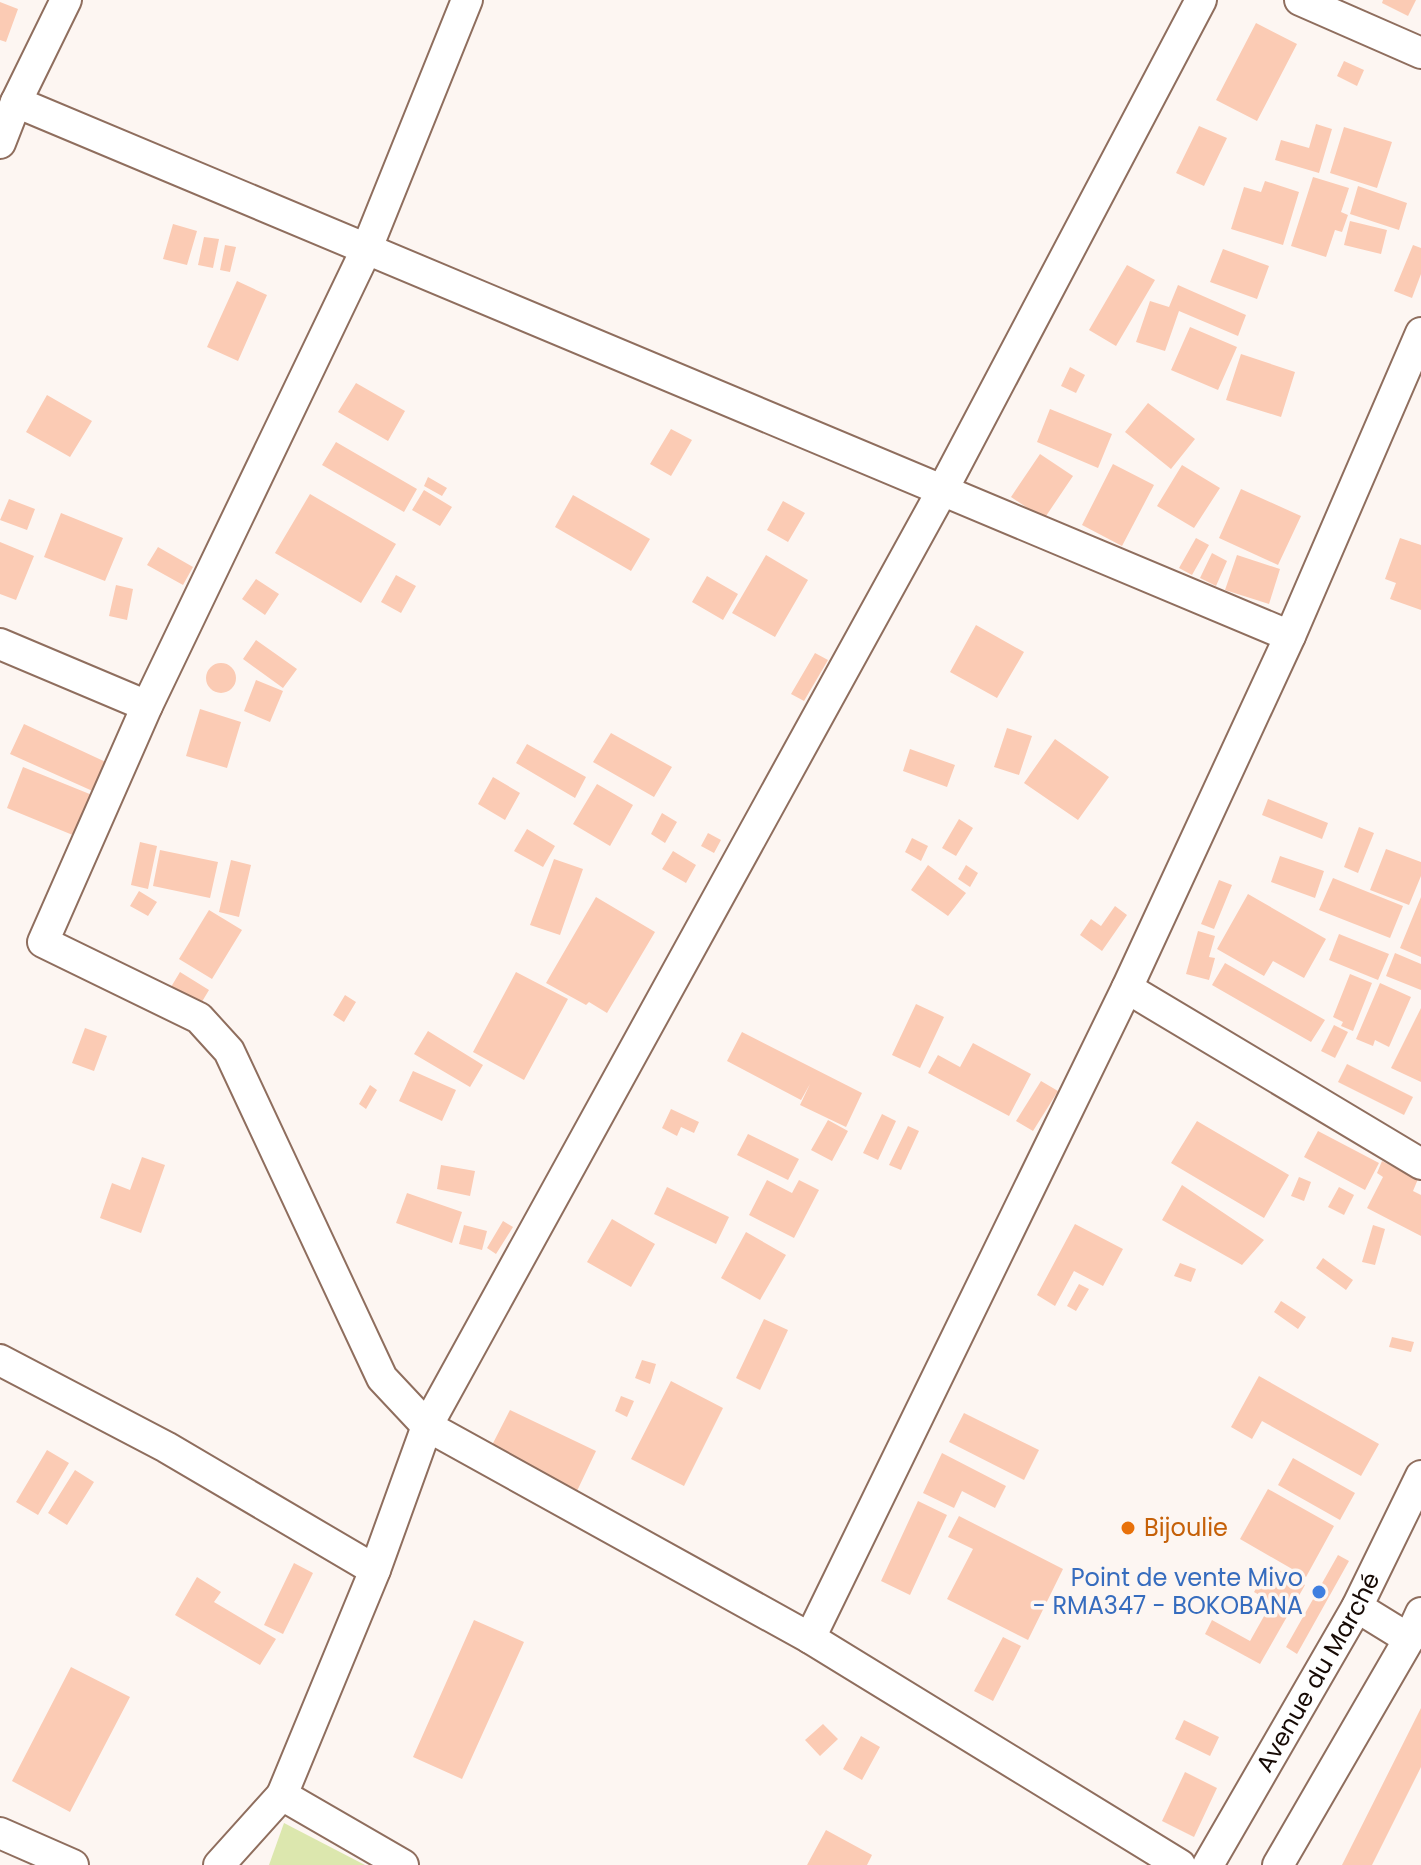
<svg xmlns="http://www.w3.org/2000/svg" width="1421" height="1865" font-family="Poppins,sans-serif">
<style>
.green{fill:#dce7ae}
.building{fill:#fbcbb4}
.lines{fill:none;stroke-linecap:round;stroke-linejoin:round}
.minor-casing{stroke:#8f6e5e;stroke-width:34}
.minor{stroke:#fff;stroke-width:30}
.food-dot{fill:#e8710a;stroke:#fdf6f2;stroke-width:3}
.shop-dot{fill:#3f7fe0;stroke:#fdf6f2;stroke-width:3}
.labels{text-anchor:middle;stroke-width:7;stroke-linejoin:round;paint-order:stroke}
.food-label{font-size:24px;fill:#c56008;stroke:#fdf6f2;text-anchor:start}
.shop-label{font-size:24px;fill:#366cbe;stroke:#fdf6f2;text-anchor:end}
.street-label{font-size:24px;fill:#160a05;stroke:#fdf6f2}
</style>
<rect width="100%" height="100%" fill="#fdf6f2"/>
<!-- green -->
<path class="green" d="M284 1823 365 1865H269Z"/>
<!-- building -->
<path class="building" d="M1383 0H1416L1408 16 1382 3Z
M0 2 18 9 6 42 0 40Z
M1256 23 1297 44 1257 121 1216 100Z
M1344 61 1364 70 1357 86 1337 76Z
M1316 124 1332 129 1319 173 1275 160 1281 140 1309 148Z
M1199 126 1227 138 1204 186 1176 173Z
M1344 127 1392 142 1377 188 1330 173Z
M1313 177 1349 188 1341 212 1348 215 1342 232 1335 230 1326 257 1291 246Z
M1265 181 1299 192 1283 245 1231 229 1244 187 1261 192Z
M1358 186 1407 203 1399 230 1350 214Z
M1350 221 1387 230 1381 254 1344 245Z
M173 224 197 231 187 265 163 259Z
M204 237 219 239 213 268 198 265Z
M225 245 236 247 230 272 220 270Z
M1413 245 1421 248V274L1412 298 1394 291Z
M1223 249 1269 266 1257 299 1210 282Z
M1127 265 1155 280 1116 346 1089 330Z
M237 281 267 295 238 361 207 347Z
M1178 285 1246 315 1238 336 1179 311 1165 351 1136 342 1150 301 1169 307Z
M1190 327 1237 347 1218 390 1171 370Z
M1241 354 1295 372 1281 417 1226 400Z
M1070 367 1085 375 1076 393 1061 386Z
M356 383 405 411 388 441 338 412Z
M47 395 92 421 70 457 26 432Z
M1148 403 1195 439 1171 469 1125 432Z
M1050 409 1112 434 1098 468 1037 442Z
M671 429 692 440 671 476 650 464Z
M336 442 417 489 404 512 322 465Z
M1040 454 1073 476 1044 519 1011 497Z
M1113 464 1154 485 1122 546 1082 525Z
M1182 465 1220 488 1194 528 1157 506Z
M428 477 447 488 442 496 424 486Z
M1241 489 1301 516 1278 565 1219 538Z
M424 490 452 507 440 526 412 510Z
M310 494 396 544 361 603 275 553Z
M573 495 650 539 631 571 555 527Z
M9 499 35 509 27 530 0 520Z
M783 501 805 513 788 542 767 530Z
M61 513 123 538 105 581 44 557Z
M1196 538 1209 545 1192 575 1179 568Z
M1400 538 1421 545V610L1390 599 1396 583 1385 579Z
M0 542 34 556 16 600 0 594Z
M158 547 193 567 183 585 147 565Z
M1212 553 1227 561 1216 586 1200 578Z
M766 555 808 580 775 637 732 613Z
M1237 555 1280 569 1269 604 1225 590Z
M396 575 416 586 401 613 381 602Z
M707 576 738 594 723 620 692 602Z
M256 579 279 594 265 615 242 599Z
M116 585 133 589 127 620 109 616Z
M976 625 1024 652 997 698 950 672Z
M256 640 297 669 283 688 243 659Z
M815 653 828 660 804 701 791 694Z
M206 678a15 15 0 1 1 30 0a15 15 0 1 1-30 0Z
M256 680 283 691 270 722 244 711Z
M200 709 241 722 227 768 186 756Z
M24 724 110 764 97 793 10 754Z
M1007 728 1032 736 1019 775 994 767Z
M611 733 672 767 654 797 593 762Z
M1055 739 1109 777 1078 820 1024 783Z
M527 744 586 777 575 798 516 763Z
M910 749 955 765 947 787 903 771Z
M23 767 97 797 80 838 7 808Z
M493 777 520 793 505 820 478 804Z
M597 784 633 805 610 846 573 824Z
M1268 799 1328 823 1322 839 1262 815Z
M662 813 677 822 665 843 651 834Z
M959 819 973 828 956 856 942 848Z
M1359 827 1374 833 1358 873 1344 867Z
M527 829 555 846 543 867 514 851Z
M708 833 721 840 714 853 701 846Z
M912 838 928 846 921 861 905 852Z
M140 842 157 846 148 889 131 885Z
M1386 849 1421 862V876L1409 905 1370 890Z
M160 850 218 862 210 898 153 886Z
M673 851 696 865 686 883 662 869Z
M1280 856 1324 871 1315 898 1271 882Z
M554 859 583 869 560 935 530 925Z
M231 860 251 865 239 917 219 912Z
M928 865 966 893 948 916 911 890Z
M966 865 978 873 970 887 958 879Z
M1333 878 1403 906 1390 938 1319 910Z
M1219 880 1232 885 1214 929 1201 924Z
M139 891 157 902 148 916 130 906Z
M1248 894 1326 939 1304 978 1273 961 1264 976 1217 949Z
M596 897 655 932 607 1013 589 1002 586 1005 546 983Z
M1421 897V957L1400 948Z
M1115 906 1127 915 1102 951 1080 935 1091 919 1101 926Z
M209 910 242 930 212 979 179 959Z
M1198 931 1215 936 1209 957 1215 958 1209 980 1186 974Z
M1339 934 1389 954 1378 980 1329 960Z
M1395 953 1421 964V990L1386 976Z
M1225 963 1325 1020 1311 1042 1212 985Z
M180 972 209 990 197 1010 168 992Z
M516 972 568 999 524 1080 473 1052Z
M1350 974 1372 983 1353 1031 1341 1026 1343 1022 1333 1017Z
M1380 983 1411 997 1389 1047 1375 1040 1373 1046 1356 1039Z
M345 995 356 1002 344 1022 333 1015Z
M916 1004 944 1017 920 1068 892 1055Z
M1421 1008V1082L1391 1068Z
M1334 1025 1348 1032 1335 1058 1321 1051Z
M85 1028 107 1036 94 1071 72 1063Z
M428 1031 483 1065 470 1087 414 1054Z
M742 1032 862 1093 846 1127 800 1105 810 1084 801 1100 727 1061Z
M973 1043 1031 1074 1009 1116 928 1073 938 1055 960 1067Z
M1347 1064 1413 1097 1404 1115 1338 1082Z
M413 1071 456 1090 442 1121 399 1101Z
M1041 1081 1058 1091 1033 1131 1016 1121Z
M370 1085 377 1090 366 1109 359 1104Z
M671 1109 699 1122 694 1133 681 1127 677 1136 662 1128Z
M882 1114 896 1121 878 1160 863 1153Z
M828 1120 848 1131 832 1161 811 1150Z
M1197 1121 1289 1175 1264 1218 1171 1163Z
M908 1126 919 1131 901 1170 889 1165Z
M1318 1131 1379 1163 1365 1190 1304 1157Z
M748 1134 799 1159 788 1180 737 1155Z
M142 1157 165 1165 141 1233 100 1218 112 1183 130 1190Z
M1382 1161 1418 1179 1413 1191 1421 1195V1236L1367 1208 1383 1177 1377 1173Z
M441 1165 475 1171 470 1196 437 1189Z
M1299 1177 1311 1182 1304 1201 1291 1196Z
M767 1180 792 1193 799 1180 819 1190 794 1238 749 1215Z
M1182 1185 1264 1240 1242 1265 1162 1220Z
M667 1187 729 1217 716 1244 654 1214Z
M1339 1187 1354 1195 1344 1215 1328 1207Z
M407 1193 462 1212 452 1243 396 1223Z
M612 1219 655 1244 631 1287 587 1262Z
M503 1221 513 1227 496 1254 487 1248Z
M1075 1224 1123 1249 1103 1286 1074 1271 1055 1306 1037 1295Z
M464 1225 487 1231 482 1250 459 1244Z
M1373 1225 1385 1229 1375 1265 1362 1262Z
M746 1232 786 1255 760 1300 721 1278Z
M1323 1258 1353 1280 1346 1290 1316 1268Z
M1180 1263 1196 1269 1191 1282 1174 1276Z
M1079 1284 1089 1289 1076 1311 1067 1306Z
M1281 1301 1306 1317 1298 1329 1274 1312Z
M764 1319 788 1330 760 1390 736 1378Z
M1392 1337 1414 1342 1411 1352 1389 1347Z
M642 1360 656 1364 650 1384 635 1378Z
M1259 1376 1379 1444 1361 1476 1262 1421 1252 1439 1231 1427Z
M671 1381 723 1408 684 1486 631 1459Z
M621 1396 634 1401 627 1417 615 1411Z
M510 1410 596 1451 576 1493 489 1451Z
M964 1413 1039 1450 1024 1480 949 1442Z
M47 1450 69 1463 38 1515 16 1502Z
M942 1453 1006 1486 995 1508 962 1491 954 1508 923 1493Z
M1293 1458 1355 1493 1340 1520 1278 1485Z
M75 1470 94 1482 67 1525 48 1513Z
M1268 1489 1334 1526 1306 1577 1240 1539Z
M918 1501 947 1515 910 1595 881 1581Z
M959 1516 1063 1569 1028 1640 947 1599 973 1549 948 1537Z
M1338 1555 1349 1561 1297 1654 1286 1647Z
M294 1563 313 1573 283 1634 264 1625Z
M1270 1565 1305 1585 1260 1664 1205 1634 1212 1620 1250 1641 1272 1602 1254 1592Z
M197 1577 221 1592 214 1602 276 1639 260 1665 175 1615Z
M474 1620 524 1642 462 1779 413 1757Z
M1003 1637 1021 1646 993 1701 974 1691Z
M71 1667 130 1697 70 1812 12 1781Z
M1421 1708V1767L1372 1865H1342Z
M1184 1720 1219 1737 1210 1756 1175 1739Z
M823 1724 838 1739 820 1756 805 1740Z
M861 1736 880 1747 862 1780 843 1769Z
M1185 1772 1217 1788 1194 1837 1162 1821Z
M826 1830 872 1855 867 1865H807Z"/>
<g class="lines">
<defs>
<g id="minor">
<path d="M467 0 367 248 147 706 43 942 199 1018 229 1051 382 1378 427 1426 810 1638 1180 1865"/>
<path d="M1300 0 1421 53"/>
<path d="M16 102 1290 636"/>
<path d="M0 143 16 102 66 0"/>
<path d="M0 644 147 706"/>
<path d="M1127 988 1421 1164"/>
<path d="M0 1360 166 1447 375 1570"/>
<path d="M1357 1607 1409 1639"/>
<path d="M810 1638 1127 988 1290 636 1421 333"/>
<path d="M282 1795 375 1570 427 1426 942 491 1201 0"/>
<path d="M0 1833 73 1865"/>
<path d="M219 1865 282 1795 403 1865"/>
<path id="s1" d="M1208 1865 1357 1607 1421 1476"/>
<path d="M1278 1865 1409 1639 1421 1613"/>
</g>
</defs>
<!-- minor casing -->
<use href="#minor" class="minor-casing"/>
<!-- minor -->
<use href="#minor" class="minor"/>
</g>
<!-- markers -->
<circle class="food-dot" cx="1128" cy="1528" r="8"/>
<circle class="shop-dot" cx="1319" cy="1592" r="8"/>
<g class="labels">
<!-- food labels -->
<g class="food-label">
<text x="1144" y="1536">Bijoulie</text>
</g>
<!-- shop labels -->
<g class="shop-label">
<text x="1303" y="1586">Point de vente Mivo<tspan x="1303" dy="28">- RMA347 - BOKOBANA</tspan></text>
</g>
<!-- street labels -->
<g class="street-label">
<text dy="8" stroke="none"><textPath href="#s1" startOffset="222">Avenue du Marché</textPath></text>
</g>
</g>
</svg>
